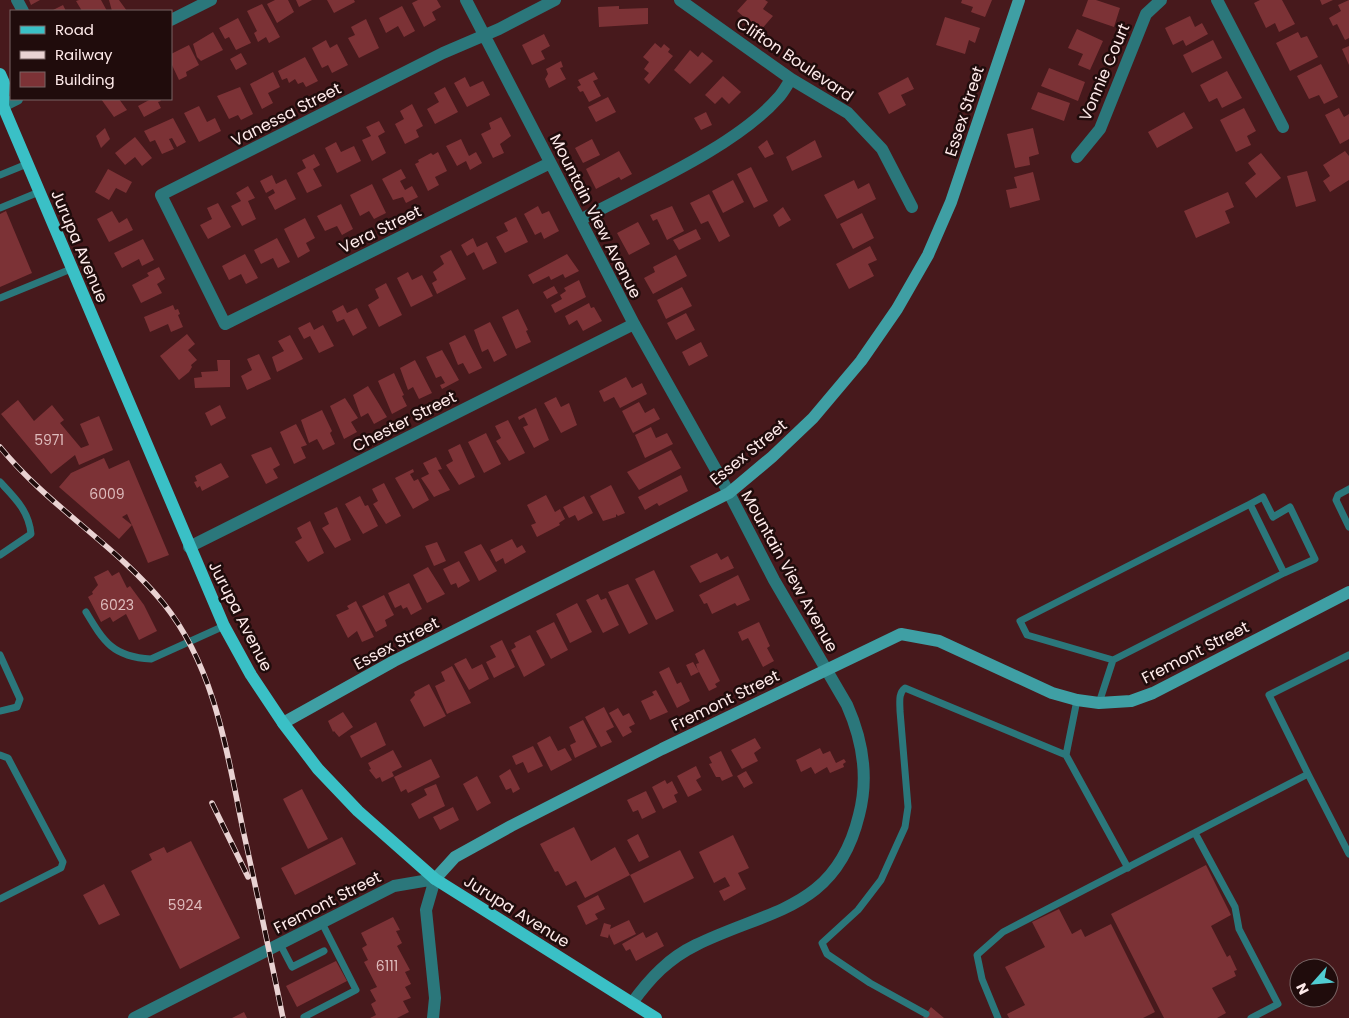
<svg xmlns="http://www.w3.org/2000/svg" width="1349" height="1018" font-family="Poppins,sans-serif">
<style>
.building{fill:#7c3236;fill-rule:evenodd}
.lines{fill:none;stroke-linecap:round;stroke-linejoin:round}
.lane{stroke:#2b777b;stroke-width:7}
.street{stroke:#2b777b;stroke-width:12}
.secondary{stroke:#3f9fa4;stroke-width:12}
.primary{stroke:#3ac0c6;stroke-width:12}
.rail-casing{stroke:#e9d2d2;stroke-width:5.5}
.rail{stroke:#200c0c;stroke-width:4;stroke-dasharray:11;stroke-linecap:butt}
.labels{text-anchor:middle;stroke-width:5;stroke-linejoin:round;paint-order:stroke}
.number-label{font-size:14px;fill:#debcbd}
.street-label{font-size:16px;fill:#feeaea;stroke:#200c0c}
</style>
<rect width="100%" height="100%" fill="#47191c"/>
<!-- building -->
<path class="building" d="M29 0H40L31 5Z
M79 0H101L107 11H82L76 1Z
M109 0H119L127 11H112Z
M275 0H288L294 12 277 23 267 4Z
M296 0H312L299 7Z
M327 0H354L355 2 334 13Z
M418 0H437L441 7 432 12 436 20 424 27 412 3Z
M747 0H765L768 2 763 9 773 16 760 31 737 11Z
M962 0H992L985 17 971 12 973 7 961 3Z
M1088 0H1096L1120 8 1114 27 1082 16Z
M1260 0H1282L1295 24 1279 32 1275 23 1266 28 1254 3Z
M1320 0H1333L1322 5Z
M1349 0V38L1345 40 1337 24 1333 26 1329 18 1341 11 1338 5Z
M262 4 280 37 269 43 266 37 258 42 254 33 257 31 247 11Z
M63 5 66 11H51Z
M402 6 415 31 404 37 398 26 386 33 379 18Z
M619 6V9L648 8V24L599 27 598 7Z
M1190 16 1195 27 1202 23 1208 34 1186 46 1183 40 1173 45 1165 28Z
M945 17 980 28 975 43 969 40 965 54 936 45Z
M238 18 251 43 236 50 229 37 225 39 219 28Z
M366 19 379 48 359 58 348 38 355 35 351 27Z
M1077 29 1103 41 1090 70 1078 65 1083 54 1068 48Z
M213 32 223 50 201 61 197 57 193 44Z
M1298 32 1301 38 1307 36 1318 57 1290 71 1276 43Z
M544 34 550 46 541 51 545 59 532 65 522 45Z
M326 40 330 48 337 44 348 65 332 73 328 65 322 68 312 48Z
M1213 40 1222 58 1192 73 1183 55Z
M655 43 661 48 664 44 670 49 668 52 673 56 649 84 644 79 649 73 644 69 649 62 643 57Z
M189 45 199 65 186 72 187 76 179 80 171 63V54Z
M1349 46V65L1342 49Z
M690 50 698 57 702 52 713 61 690 84 674 70Z
M241 53 247 64 236 70 230 59Z
M305 57 318 81 306 87 303 82 298 84 295 79 289 83 287 78 282 80 278 71Z
M561 61 563 67 560 68 566 79 549 88 545 79 548 74 546 69Z
M1321 64 1338 97 1324 104 1319 95 1309 99 1297 76Z
M1049 68 1085 82 1078 101 1041 86Z
M1227 71 1242 98 1222 108 1217 98 1209 102 1200 85Z
M273 72 280 87 268 93 273 103 262 109 250 84Z
M594 72 598 79 593 81 601 96 589 102 583 91 580 92 577 87 581 85 578 80Z
M723 76 741 92 729 104 722 97 715 104 705 95Z
M465 77 470 87 483 81 490 95 467 107 454 83Z
M908 77 914 89 901 95 906 105 889 114 878 93Z
M240 87 253 114 241 120 238 115 229 119 217 96Z
M445 87 458 112 435 124 427 109 439 102 434 93Z
M1038 92 1070 103 1064 121 1031 109Z
M608 97 616 112 596 122 588 107Z
M101 99H119L127 110 114 117Z
M151 99H160L161 101 158 102 161 108 144 117 138 106Z
M412 104 423 126 416 130 419 137 405 144 395 124 404 119 400 111Z
M199 106 207 122 215 118 221 131 199 142 184 113Z
M1244 108 1256 131 1247 136 1251 145 1236 152 1220 120Z
M1339 108 1344 117 1349 114V139L1340 144 1325 115Z
M706 112 712 125 701 130 694 118Z
M1184 112 1193 128 1157 148 1148 132Z
M501 117 511 136 500 144 504 153 493 158 481 134 491 129 489 123Z
M173 118 186 142 177 147 172 138 169 139 174 149 162 154 155 140 150 142 144 131Z
M379 121 385 132 378 136 386 153 372 161 362 140 371 136 366 127Z
M105 128 110 139 101 148 96 136Z
M1033 128 1039 154 1029 157 1030 165 1015 168 1007 134Z
M135 137 152 158 142 166 135 157 125 165 115 153Z
M461 139 469 156 476 152 482 163 470 170 466 161 457 166 446 146Z
M592 139 600 155 583 163 575 148Z
M767 140 774 154 765 158 758 147Z
M815 140 822 157 792 171 786 157Z
M336 142 341 152 354 146 361 161 337 173 325 148Z
M619 151 632 174 621 180 619 177 596 189 586 169Z
M1345 151 1349 156V180L1330 192 1323 181 1330 176 1323 165Z
M438 152 447 171 435 177 439 185 428 191 415 164 419 162 418 160 431 153 433 155Z
M1261 153 1281 178 1256 198 1245 183 1256 174 1248 163Z
M314 154 320 165 313 169 322 186 307 193 297 173 306 168 302 160Z
M751 167 768 201 754 208 737 174Z
M108 169 132 182 126 193 116 188 109 200 95 192Z
M401 169 406 178 400 181 405 190 412 186 418 197 406 203 403 197 393 200 382 179Z
M1307 171 1316 201 1296 207 1287 176Z
M1033 172 1040 200 1010 208 1006 190 1017 188 1014 177Z
M272 175 276 184 286 179 296 199 275 210 268 197 275 193 273 189 266 193 260 181Z
M733 180 744 202 723 213 712 191Z
M854 180 858 189 869 183 876 199 837 219 824 195Z
M372 184 386 213 374 219 369 211 360 216 350 195Z
M248 186 255 198 248 201 256 219 242 226 231 206 241 201 236 193Z
M1228 192 1234 207 1225 211 1230 223 1196 238 1184 211Z
M709 194 730 236 719 242 708 221 701 224 690 203Z
M218 203 231 227 208 239 200 225 212 219 207 208Z
M341 204 353 229 342 235 337 226 325 231 317 216Z
M538 206 542 214 549 211 559 231 544 239 541 232 535 235 524 214Z
M672 206 684 231 667 240 657 219 653 221 650 215Z
M783 207 791 220 779 227 773 215Z
M6 211 32 273 0 287V214Z
M112 211 119 223 127 218 133 230 109 242 97 219Z
M862 213 874 238 853 249 840 224Z
M516 217 528 242 505 253 496 237 508 231 504 223Z
M305 218 315 238 306 243 310 251 298 258 284 229Z
M638 222 650 244 629 255 617 233Z
M696 229 701 239 679 250 673 240Z
M277 238 290 262 278 268 273 258 261 264 254 250Z
M473 238 477 247 487 242 497 263 483 270 474 252 467 256 461 245Z
M143 239 154 260 142 266 139 259 122 268 114 253Z
M870 246 877 260 868 264 874 276 849 289 836 264Z
M451 250 466 279 437 294 432 283 437 280 433 272 444 264 440 256Z
M245 254 258 278 246 284 241 274 229 280 222 266Z
M567 254 579 271 565 278 563 274 551 280 549 276 533 284 528 275Z
M676 255 687 276 653 294 644 278 655 272 653 267Z
M159 267 165 279 157 284 162 293 141 303 132 285 149 276 147 273Z
M408 272 412 280 422 275 433 296 411 307 397 278Z
M579 280 586 297 555 313 551 305 562 299 560 295 566 291 564 288Z
M386 283 402 315 379 327 368 305 379 298 375 289Z
M554 286 558 293 547 299 543 292Z
M682 287 692 306 666 319 657 300Z
M589 303 591 308 594 307 602 321 583 331 577 320 569 325 565 316Z
M173 305 175 310 178 309 180 314 178 315 183 327 171 332 168 324 150 332 144 317Z
M343 305 347 313 357 308 367 328 353 336 344 319 337 322 332 311Z
M518 309 528 330 526 331 531 342 516 349 502 317Z
M686 313 695 330 676 340 667 323Z
M310 322 314 330 323 325 334 346 319 353 310 336 304 339 298 328Z
M490 322 507 355 494 362 488 349 482 352 474 330Z
M187 334 195 344 188 350 197 360 191 365 192 367 189 372 179 380 160 356Z
M290 335 303 359 277 372 272 357 284 351 278 341Z
M465 335 482 368 469 374 463 363 458 365 449 343Z
M701 342 708 356 689 366 682 352Z
M442 350 459 380 442 389 440 385 445 383 441 376 436 378 426 357Z
M259 354 271 379 247 390 241 376 252 370 247 359Z
M217 360H230V387L195 388 194 378 202 377 201 372 218 371Z
M415 360 432 393 419 399 413 387 408 390 400 368Z
M394 373 404 395 402 396 407 406 392 414 378 381Z
M626 377 632 388 642 383 647 394 620 408 614 397 604 402 599 391Z
M368 386 387 417 374 424 368 413 361 417 353 395Z
M556 397 561 407 569 403 577 425 561 433 544 403Z
M345 398 358 418 351 422 357 432 344 439 330 406Z
M18 400 34 421 52 405 64 420 60 423 81 448 89 445 80 424 99 416 113 450 79 465 75 455 51 474 1 414Z
M639 402 645 413 654 408 660 419 633 433 622 411Z
M220 405 226 418 211 426 205 413Z
M536 408 549 440 534 448 523 427 528 425 524 417 519 420 518 417Z
M322 410 332 431 330 433 335 444 323 450 317 439 309 443 301 420Z
M508 420 525 453 509 461 496 441 501 438 495 426Z
M296 424 307 445 301 447 306 458 294 464 280 432Z
M651 427 656 438 667 433 673 444 645 458 635 435Z
M486 433 501 464 484 473 468 442Z
M460 444 475 477 459 485 446 465 453 461 448 450Z
M271 447 280 465 273 469 278 478 266 484 251 455Z
M671 450 681 468 639 490 627 472Z
M436 457 442 469 438 470 450 490 434 497 421 478 429 474 423 463Z
M104 458 109 469 129 460 169 555 148 563 132 525 119 539 59 487 71 473ZM127 514 131 523 132 525 122 517Z
M221 463 229 477 202 491 200 486 197 488 194 482 197 481 195 476Z
M413 469 414 472 410 474 414 481 418 479 429 500 413 509 395 478Z
M681 475 688 491 659 506 657 503 645 510 638 497Z
M384 483 401 516 386 524 373 504 378 501 372 489Z
M611 485 625 513 618 516 616 514V517L603 521 590 496Z
M546 495 555 512 560 509 565 519 559 523 560 525 537 537 531 525 536 523 527 505Z
M360 496 365 506 368 505 378 526 363 534 345 504Z
M584 496 593 513 578 521 575 515 569 518 563 507Z
M337 507 351 540 335 548 322 528 329 524 324 513Z
M310 521 324 553 308 562 295 542 302 538 297 528Z
M512 539 517 548 522 545 526 552 505 564 503 558 496 562 490 550Z
M437 542 446 561 434 566 425 546Z
M481 544 497 571 479 581 464 552Z
M717 553 721 560 728 556 734 568 700 583 690 566Z
M459 561 470 581 458 588 456 583 451 585 443 569Z
M428 567 445 594 427 603 413 575Z
M108 570 112 576 119 572 127 588 130 586 144 605 157 631 139 640 126 614 113 622 110 617 101 622 88 597 93 594 92 592 98 585 94 577Z
M654 570 674 611 656 620 635 579Z
M738 575 750 600 737 606 735 603 712 614 707 603 704 604 699 595Z
M409 583 422 609 411 615 407 607 403 609 401 605 395 608 388 593Z
M628 584 648 624 629 634 608 592Z
M598 594 601 600 606 598 619 625 603 633 586 600Z
M384 595 394 615 385 620 387 626 376 632 362 606Z
M356 601 374 637 362 642 357 631 348 638 336 615 349 609 347 606Z
M577 603 592 632 570 643 556 614Z
M554 622 568 650 551 659 536 631Z
M759 622 770 646 767 648 774 661 763 667 748 638 742 641 738 632Z
M530 635 545 665 524 677 511 650 516 647 514 643Z
M502 640 515 667 494 678 486 662 496 657 490 646Z
M704 649 720 681 715 684 717 687 709 691 697 668 696 664 699 663 695 654Z
M466 658 472 669 482 664 489 679 469 690 454 664Z
M693 662 699 672 691 676 686 665Z
M452 666 471 703 447 714 435 686 445 681 441 672Z
M669 667 677 684 681 682 690 701 677 708 659 672Z
M429 684 446 716 424 727 410 700 415 695 414 692Z
M656 690 668 712 650 720 641 701 654 695 652 692Z
M604 707 614 727 606 731 612 742 601 747 585 717Z
M618 708 623 716 629 713 635 724 629 727 632 732 623 737 609 713Z
M343 712 353 727 339 737 334 731 333 732 328 721Z
M583 720 597 747 575 758 570 745 576 742 569 727Z
M376 722 386 745 361 758 350 736Z
M550 736 558 751 565 748 572 760 551 771 537 743Z
M755 738 761 748 754 753 758 761 742 769 731 750Z
M533 746 543 766 528 773 523 762 516 765 512 756Z
M820 748 823 754 830 751 836 763 844 759 846 762 843 764 844 767 830 773 827 767 815 774 811 767 801 772 796 760Z
M393 750 402 767 392 772 394 776 382 782 380 777 376 779 369 770 371 769 368 763Z
M721 751 733 776 722 781 720 777H716L709 764 712 763 709 757Z
M431 759 440 777 408 793 406 789 401 792 394 777Z
M696 766 701 777 696 780 702 790 688 797 677 776Z
M510 769 520 789 513 793 511 788 506 790 499 776Z
M746 771 753 783 744 788 737 776Z
M477 776 491 803 477 811 463 784Z
M665 780 667 784 672 781 678 793 674 795 677 802 663 809 652 787Z
M436 784 445 806 419 819 411 804 427 795 424 789Z
M302 789 328 839 308 849 283 799Z
M646 791 656 812 642 819 638 810 633 812 627 800Z
M453 807 459 820 440 830 433 817Z
M574 827 591 861 615 847 630 875 585 898 576 881 566 886 558 871 555 872 540 844Z
M638 834 649 857 639 862 627 840Z
M733 835 749 868 738 873 746 889 724 901 719 891 730 886 725 877 714 883 699 852Z
M342 837 356 864 295 895 281 868Z
M191 841 240 938 180 969 131 871 152 860 149 854 164 847 167 853Z
M680 850 694 878 644 903 630 875Z
M1206 865 1231 915 1211 926 1227 957 1230 955 1237 970 1234 971 1236 976 1212 988 1226 1013 1217 1018H1164L1111 914Z
M104 884 120 915 99 925 83 895Z
M598 895 605 909 595 914 598 919 586 925 577 906Z
M1059 909 1072 934 1081 929 1085 937 1111 924 1155 1012 1143 1018H1009L1007 1014 1025 1005 1005 967 1045 947 1032 922Z
M393 917 400 930 396 931 402 943 397 946 410 970 405 972 411 984 405 987 411 998 403 1001 409 1012 397 1018H370L376 1015 371 1004 376 1001 370 990 377 987 364 962 368 960 362 948 367 945 361 933Z
M629 920 636 934 614 945 609 934 608 938 600 936 604 923 611 925 610 929Z
M643 932 646 938 657 932 664 946 636 961 630 949 626 951 622 944Z
M336 961 347 981 297 1007 286 986Z
M931 1007 944 1018H923Z
M244 1012 247 1018H232Z"/>
<g class="lines">
<!-- lane -->
<path class="lane" d="M0 175 27 164
M0 208 39 192
M0 298 71 269
M0 482C15 498 29 511 31 534L0 555
M1349 489 1338 495 1336 500 1349 527
M1250 504 1263 497 1273 517 1290 507 1315 559 1284 573
M86 612C104 642 113 657 151 659L224 626
M0 655 20 699 17 707 0 711
M1077 700 1066 755 1128 868
M1099 703 1113 660 1284 573 1250 504 1020 621 1027 635 1113 660
M0 755 8 758 63 862 61 868 0 899
M1308 774 1349 854
M1195 833 1235 907 1239 929 1278 1004 1251 1018
M280 944 292 967 324 951
M926 1014 870 983 827 954 822 943 858 910 881 880 905 827 908 807 900 711C900 703 898 693 905 688L1066 755
M304 1017 356 990 322 923
M998 1018 982 979 977 955 1003 932 1308 774 1269 695 1349 655"/>
<!-- street -->
<path class="street" d="M17 0 23 11
M466 0 634 324 729 493 774 580 847 705C863 741 869 777 859 815 836 910 769 909 696 945 669 958 650 978 632 1003
M680 0 791 79 848 113 882 149 912 207
M1217 0 1283 127
M171 20 211 0
M3 106 17 99
M1077 157 1100 129 1146 14 1161 0
M550 163 225 324 161 195 443 53 499 29 555 0
M580 220C639 188 734 148 778 98 783 93 787 85 791 79
M189 547 634 324
M134 1018 394 886 435 879 426 910 435 998 433 1018"/>
<!-- secondary -->
<path class="secondary" d="M283 723 394 661 729 493 772 457 813 418 861 361 897 309 928 255 951 202 1019 0
M435 879 455 857 511 826 662 749 901 634 939 641 1052 693 1077 700 1099 703 1131 701 1153 693 1349 592"/>
<!-- primary -->
<path class="primary" d="M0 74 4 83 3 106 224 626 251 675 283 723 318 769 358 811 435 879 656 1018"/>
<defs>
<path id="rail" d="M0 447C48 506 116 545 164 604 215 668 227 752 243 830 257 892 270 955 283 1018
M212 803 248 877"/>
</defs>
<!-- rail casing -->
<use href="#rail" class="rail-casing"/>
<!-- rail -->
<use href="#rail" class="rail"/>
</g>
<g class="labels">
<!-- number labels -->
<g class="number-label">
<text x="49" y="445">5971</text>
<text x="107" y="499">6009</text>
<text x="117" y="610">6023</text>
<text x="185" y="910">5924</text>
<text x="387" y="971">6111</text>
</g>
<!-- street labels -->
<g class="street-label">
<text transform="translate(795 59) rotate(34)" y="6">Clifton Boulevard</text>
<text transform="translate(1104 72) rotate(-67)" y="6">Vonnie Court</text>
<text transform="translate(964 111) rotate(-72)" y="6">Essex Street</text>
<text transform="translate(286 114) rotate(-27)" y="6">Vanessa Street</text>
<text transform="translate(596 216) rotate(63)" y="6">Mountain View Avenue</text>
<text transform="translate(380 229) rotate(-26)" y="6">Vera Street</text>
<text transform="translate(80 246) rotate(67)" y="6">Jurupa Avenue</text>
<text transform="translate(404 421) rotate(-27)" y="6">Chester Street</text>
<text transform="translate(748 452) rotate(-39)" y="6">Essex Street</text>
<text transform="translate(790 571) rotate(61)" y="6">Mountain View Avenue</text>
<text transform="translate(241 616) rotate(63)" y="6">Jurupa Avenue</text>
<text transform="translate(396 643) rotate(-28)" y="6">Essex Street</text>
<text transform="translate(1195 652) rotate(-27)" y="6">Fremont Street</text>
<text transform="translate(725 700) rotate(-26)" y="6">Fremont Street</text>
<text transform="translate(327 902) rotate(-27)" y="6">Fremont Street</text>
<text transform="translate(517 911) rotate(32)" y="6">Jurupa Avenue</text>
</g>
</g>
<!-- legend -->
<rect x="10" y="10" width="162" height="90" fill="#200c0c" stroke="#796565"/>
<rect x="20" y="26" width="25" height="8" fill="#3ac0c6" stroke="#796565"/>
<text x="55" y="35" font-size="15" fill="#feeaea">Road</text>
<rect x="20" y="51" width="25" height="8" fill="#e9d2d2" stroke="#796565"/>
<text x="55" y="60" font-size="15" fill="#feeaea">Railway</text>
<rect x="20" y="72" width="25" height="15" fill="#7c3236" stroke="#796565"/>
<text x="55" y="85" font-size="15" fill="#feeaea">Building</text>
<!-- north arrow -->
<g transform="translate(1314 983) rotate(243)"><circle r="24" fill="#200c0c" stroke="#796565"/>
<path d="M0-4L9 19L0 12L-9 19Z" fill="#51ccd2"/>
<text y="-8" font-size="14" font-weight="bold" text-anchor="middle" fill="#feeaea">N</text>
</g>
</svg>
